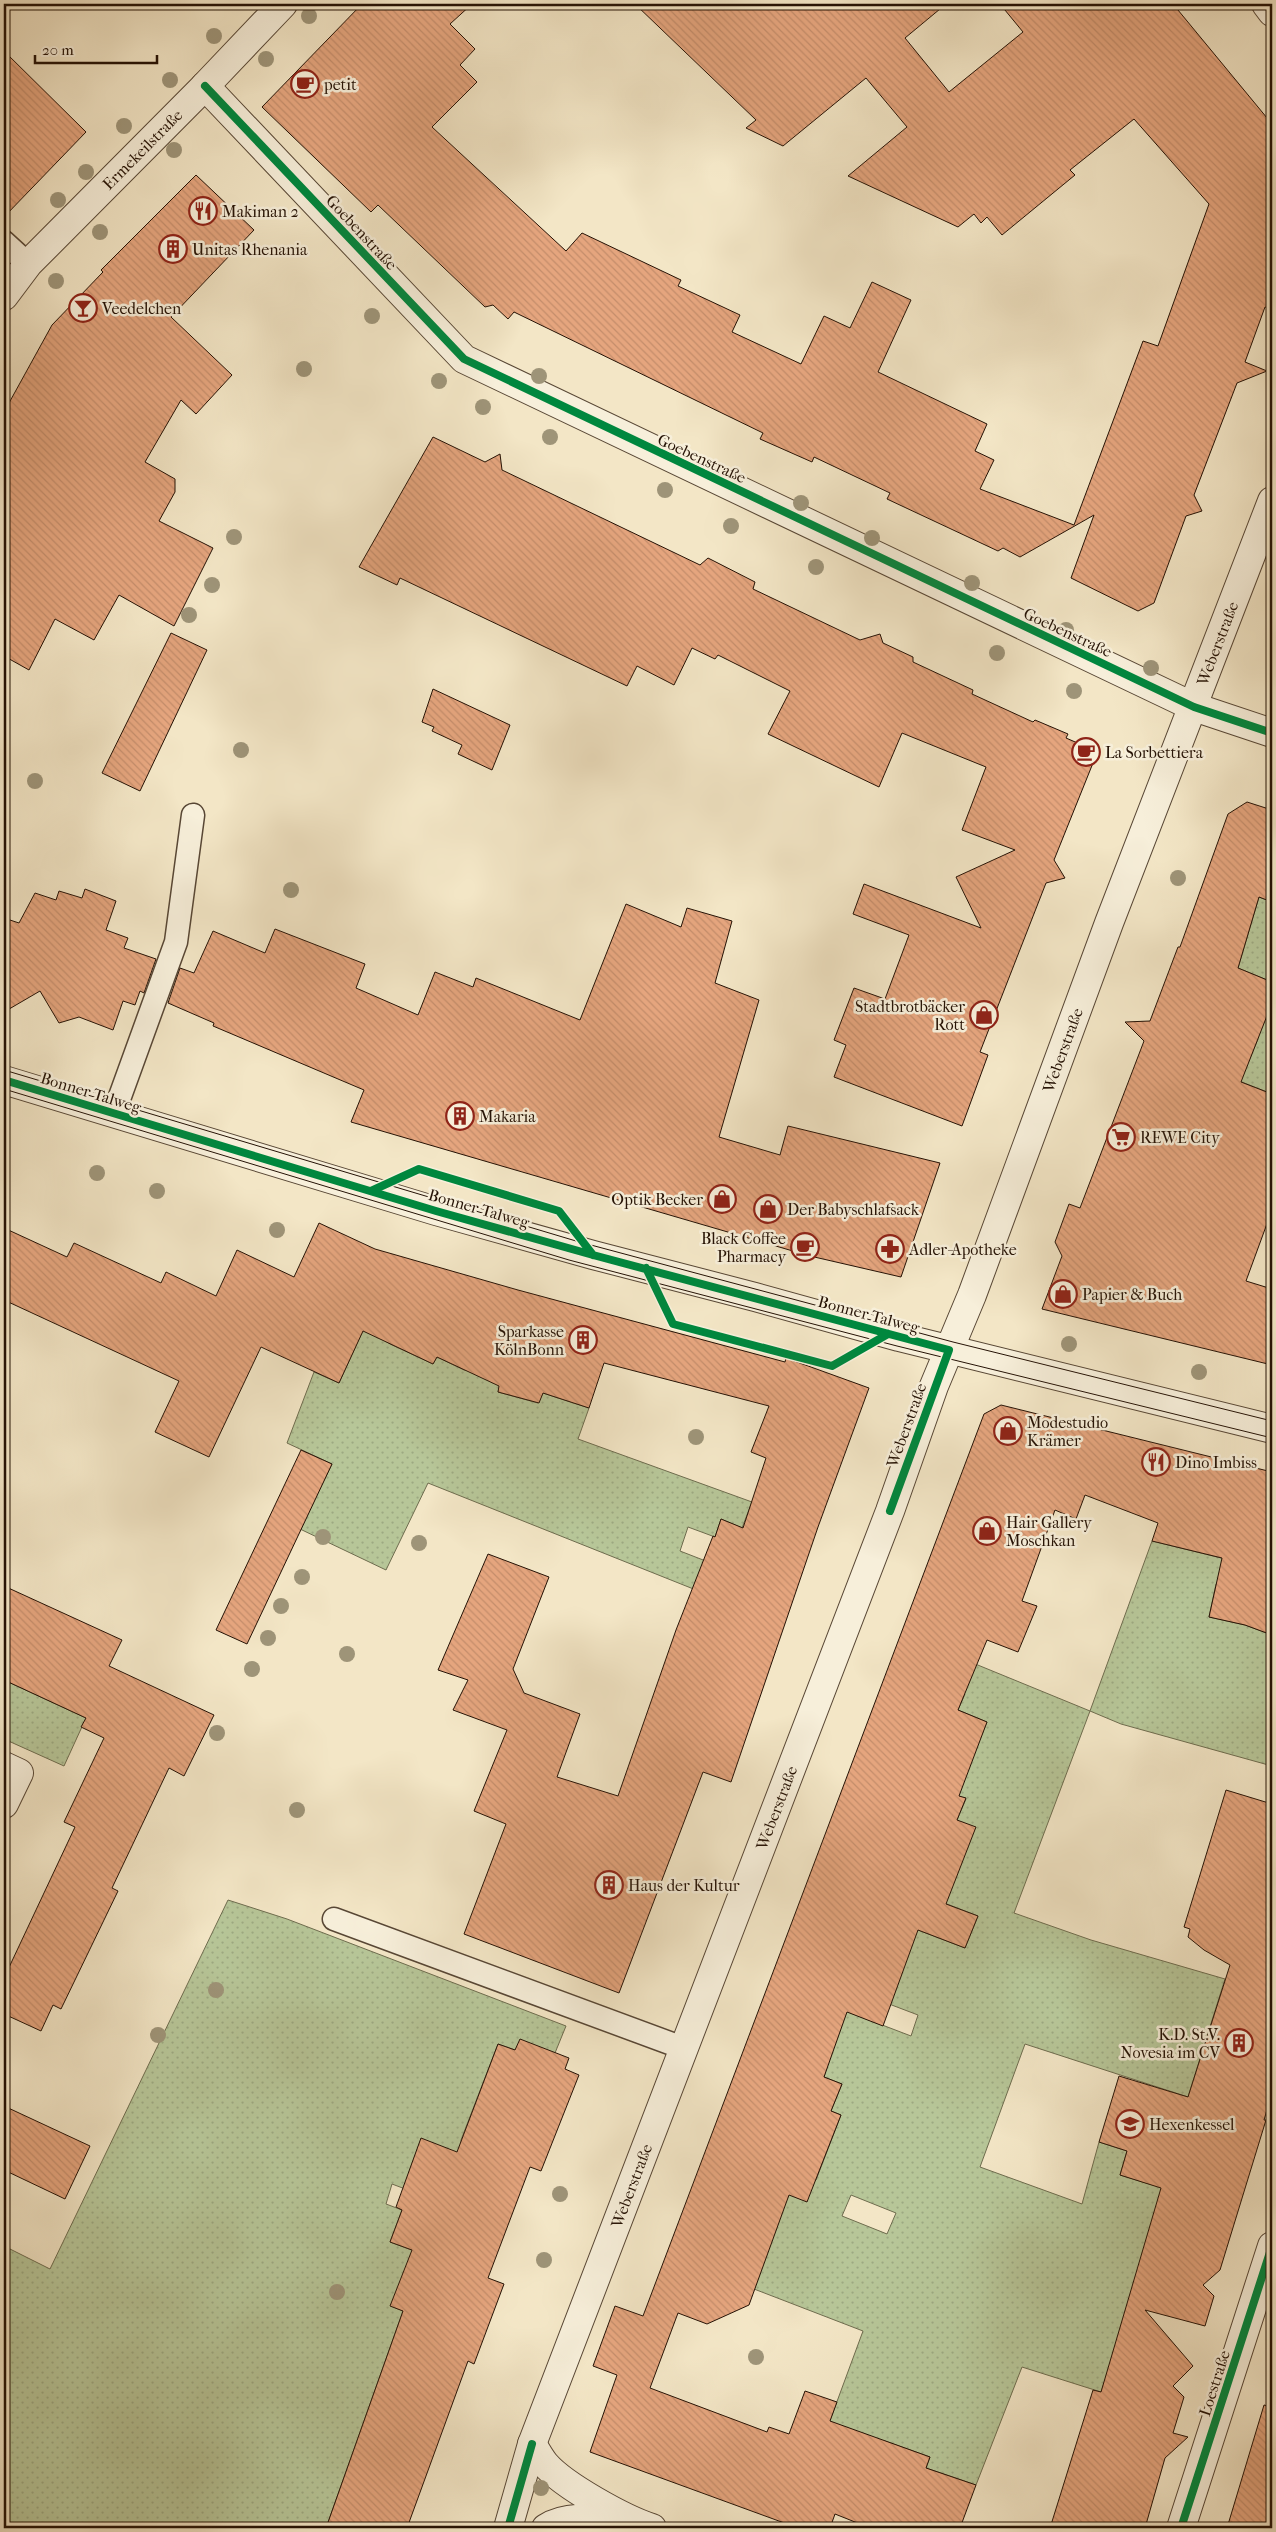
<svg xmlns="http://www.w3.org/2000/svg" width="1276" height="2532" font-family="'IM FELL French Canon',serif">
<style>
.garden{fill:url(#garden-dots);stroke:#6e6c4e;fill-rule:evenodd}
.building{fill:url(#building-back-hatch);stroke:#251205}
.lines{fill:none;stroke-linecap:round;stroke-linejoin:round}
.service-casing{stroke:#584735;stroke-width:25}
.minor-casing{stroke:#584735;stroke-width:30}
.tertiary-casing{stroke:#584735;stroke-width:30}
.service{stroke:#f7efda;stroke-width:22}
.minor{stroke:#f7efda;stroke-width:28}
.tertiary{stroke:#f7efda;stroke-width:28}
.tram{stroke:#251205;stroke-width:1}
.cycleway-casing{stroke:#f7efda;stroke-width:11}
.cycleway{stroke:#00873e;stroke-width:8}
.tree{fill:#9e9478}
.labels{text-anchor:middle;stroke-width:5;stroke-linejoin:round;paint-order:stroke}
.poi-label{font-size:16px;fill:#251205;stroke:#f7efda;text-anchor:start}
.street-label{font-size:16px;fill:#251205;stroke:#f7efda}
</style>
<defs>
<pattern id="garden-dots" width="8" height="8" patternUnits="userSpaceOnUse" patternTransform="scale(1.25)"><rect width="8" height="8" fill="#b7c698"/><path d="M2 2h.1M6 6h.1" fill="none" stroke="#9da982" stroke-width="1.8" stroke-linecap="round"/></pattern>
<pattern id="building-back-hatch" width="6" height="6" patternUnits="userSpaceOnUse" patternTransform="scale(1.25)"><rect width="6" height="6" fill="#e5a57e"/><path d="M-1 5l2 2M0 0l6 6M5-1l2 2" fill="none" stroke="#c48d6b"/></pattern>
</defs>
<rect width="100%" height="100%" fill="#f3e6c6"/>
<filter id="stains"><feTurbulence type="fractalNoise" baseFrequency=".004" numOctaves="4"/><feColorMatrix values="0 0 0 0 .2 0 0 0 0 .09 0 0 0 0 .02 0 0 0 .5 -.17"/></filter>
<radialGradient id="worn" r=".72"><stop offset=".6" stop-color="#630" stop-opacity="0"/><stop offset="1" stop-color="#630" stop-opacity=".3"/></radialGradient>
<!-- garden -->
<path class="garden" d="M1259 897 1272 902V982L1238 968Z
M1228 998 1272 1015V1094L1209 1069 1248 1063 1258 1039Z
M364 1328 390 1344 433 1364 437 1357 464 1370 502 1376 498 1392 538 1403 543 1393 589 1408 578 1439 752 1502 742 1528 721 1519 715 1537 688 1527 680 1551 716 1565 706 1594 428 1483 386 1570 300 1529 332 1464 287 1443 314 1372 339 1383Z
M1152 1541 1266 1569 1257 1593 1216 1584 1209 1617 1245 1625 1272 1635V1766L1121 1724 1090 1711 1014 1913 1091 1940 1225 1979 1188 2097 1025 2044 980 2167 1082 2204 1099 2142 1127 2151 1120 2175 1156 2186 1171 2182 1101 2392 1022 2367 976 2485 926 2468 930 2457 885 2441 825 2434 863 2331 754 2289 795 2172 816 2180 841 2115 831 2111 842 2084 824 2077 843 2010 911 2036 918 2015 868 1996 918 1930 965 1948 978 1916 898 1885 957 1820 966 1799 936 1787 980 1739 987 1722 958 1710 965 1694 956 1691 968 1661 1090 1711ZM851 2195 896 2213 887 2234 842 2216Z
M4 1680 86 1718 64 1766 4 1739Z
M228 1900 287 1919 566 2026 555 2053 515 2050 498 2044 461 2140 463 2194 421 2139 409 2172 443 2186 437 2201 392 2184 386 2204 402 2210 390 2242 425 2255 409 2259 391 2306 403 2311 326 2528H4V2246L50 2269Z"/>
<!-- building -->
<path class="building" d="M362 4H472L450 24 475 49 460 65 477 82 432 127 566 251 582 233 681 280 678 286 740 315 732 332 801 364 824 316 850 328 872 282 911 300 878 372 987 424 975 451 994 460 980 489 1074 525 1143 341 1158 346 1209 204 1134 119 1070 170 1075 175 1002 235 987 217 981 223 974 214 958 227 848 176 907 127 866 78 783 146 746 128 756 120 635 4H946L905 38 949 92 1023 32 1000 4H1173L1272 124V309L1265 307 1245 362 1267 371 1237 383 1194 495 1202 511 1186 516 1154 603 1138 611 1071 578 1094 515 1020 557 1003 548 998 551 887 499 890 493 814 457 812 462 760 439 763 433 514 312 508 319 493 305 485 307 378 205 371 212 262 107Z
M4 51 86 132 4 217Z
M196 175 254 230 171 317 232 375 196 414 181 400 145 462 175 479V492L159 521 213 548 174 626 119 595 94 640 55 619 29 670 4 656V412L52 325 103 272 101 270Z
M433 437 485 462 500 454 502 470 700 565 708 558 755 582 753 589 860 640 880 634 883 643 913 657V662L973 690 972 694 1033 722 1035 720 1068 734 1066 738 1089 748 1093 763 1054 860 1065 878 1046 883 980 1052 988 1055 962 1126 834 1077 846 1045 834 1040 854 988 885 999 909 935 853 914 864 884 981 928 956 877 1015 850 962 830 986 767 902 733 879 787 768 734 790 691 718 655 715 659 692 648 674 685 637 666 627 686 400 578 397 585 359 567Z
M171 633 207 650 140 791 102 773Z
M433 689 510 725 492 770 458 754 462 745 432 731 434 727 422 722Z
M1247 802 1272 810V902L1259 897 1238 968 1272 982V1003L1241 1082 1272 1094V1210L1246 1281 1272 1289V1365L1042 1309 1062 1256 1055 1242 1069 1204 1080 1208 1144 1041 1125 1022 1150 1021 1178 947H1180L1228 814Z
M85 889 116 901 106 930 128 938 124 948 156 959 144 993 140 991 135 1005 123 1001 113 1030 79 1017 59 1023 40 991 4 1012V918L19 923 35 893 56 900 59 891 82 898Z
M626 904 681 927 687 908 732 921 715 983 759 1000 719 1137 780 1155 788 1126 940 1163 901 1277 810 1256 351 1122 364 1090 213 1026 214 1023 168 1003 180 968 194 973 213 931 265 953 275 929 365 964 356 988 418 1015 435 972 473 987 476 978 580 1020Z
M319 1223 375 1249 518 1290 785 1362 786 1358 869 1388 818 1527 731 1782 703 1772 619 1993 464 1934 506 1824 474 1811 507 1730 453 1710 468 1680 438 1670 488 1554 549 1577 513 1669 524 1693 580 1714 557 1777 618 1796 676 1630 713 1536 715 1537 721 1519 743 1528 766 1458 751 1452 769 1406 604 1363 589 1408 543 1393 539 1403 498 1392 499 1386 437 1357 433 1364 363 1331 339 1383 261 1347 209 1457 155 1432 179 1381 4 1300V1228L67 1257 74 1243 161 1283 166 1272 216 1296 237 1250 294 1277Z
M1001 1405 1272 1472V1635L1245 1625 1209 1617 1222 1558 1152 1541 1158 1523 1085 1495 1076 1519 1055 1510 1022 1601 1037 1606 1018 1652 987 1640 958 1710 987 1722 959 1796 966 1798 957 1820 976 1827 946 1904 978 1916 965 1948 918 1930 883 2026 847 2012 824 2077 842 2084 831 2111 841 2115 807 2202 789 2195 749 2305 707 2324 678 2313 650 2388 767 2432 769 2427 789 2434 805 2391 837 2402 830 2421 930 2457 926 2468 976 2485 960 2528H870L835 2514 830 2528H798L590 2452 617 2375 593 2366 615 2306 643 2316 984 1414Z
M301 1450 332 1464 247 1644 216 1630Z
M4 1586 122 1640 109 1666 214 1715 184 1776 169 1768 112 1888 118 1891 61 2009 53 2005 41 2031 4 2014V1978L75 1827 64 1822 104 1738 81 1727 86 1718 4 1680Z
M1226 1790 1272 1804V2093L1264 2120H1266L1220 2270 1203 2285 1214 2296 1205 2326 1145 2310 1193 2366 1173 2386 1184 2397 1173 2433 1188 2437 1165 2458 1145 2528H1050L1093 2390 1101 2392 1161 2188 1120 2175 1127 2151 1099 2142 1119 2076 1188 2097 1230 1965 1204 1950 1188 1937 1190 1929 1184 1927Z
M520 2039 569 2058 565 2069 579 2075 541 2171 530 2167 488 2278 504 2284 474 2364 468 2361 407 2528H326L403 2311 390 2306 412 2250 390 2242 402 2210 396 2207 421 2138 457 2152 498 2044 515 2050Z
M4 2106 90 2146 65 2199 4 2170Z
M1264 2405 1272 2407V2528H1227Z"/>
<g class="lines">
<defs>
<path id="service" d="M4 242 28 264
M114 1113 176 942 193 815
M334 1919 683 2048"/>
<g id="minor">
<path d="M1266 4 1272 12"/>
<path d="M205 86 464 359 1194 707 1272 733"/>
<path id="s1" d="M4 296 28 264 205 86 283 4"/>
<path d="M4 1766 19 1773 4 1804"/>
<path d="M532 2444C536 2450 540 2458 545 2464 564 2486 624 2519 652 2528"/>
<path id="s2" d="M508 2528 532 2444 890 1511 934 1386 972 1295 1109 923 1272 501"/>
<path d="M546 2528C570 2513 601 2520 628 2522"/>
<path d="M1181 2528 1272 2246"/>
</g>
<path id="tertiary" d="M4 1080 436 1211 593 1255 755 1297 899 1337 1272 1429"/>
</defs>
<!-- service casing -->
<use href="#service" class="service-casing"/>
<!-- minor casing -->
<use href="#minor" class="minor-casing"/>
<!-- tertiary casing -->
<use href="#tertiary" class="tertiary-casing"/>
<!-- service -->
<use href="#service" class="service"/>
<!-- minor -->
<use href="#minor" class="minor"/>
<!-- tertiary -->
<use href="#tertiary" class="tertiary"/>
<!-- tram -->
<path class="tram" d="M4 1070 576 1241 953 1342 1272 1421
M4 1089 569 1260 897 1346 1272 1438"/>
<defs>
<path id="cycleway" d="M205 86 464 359 1194 707 1272 733
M4 1080 436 1211 593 1255 949 1350 890 1511
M371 1191 419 1169 559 1211 593 1255
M646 1268 673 1324 832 1366 888 1334
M508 2528 532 2444
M1181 2528 1272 2246"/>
</defs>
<!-- cycleway casing -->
<use href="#cycleway" class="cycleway-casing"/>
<!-- cycleway -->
<use href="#cycleway" class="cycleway"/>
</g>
<!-- trees -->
<g class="tree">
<circle cx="309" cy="16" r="8"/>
<circle cx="214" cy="36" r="8"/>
<circle cx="266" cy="59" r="8"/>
<circle cx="170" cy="80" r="8"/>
<circle cx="124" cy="126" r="8"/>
<circle cx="174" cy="150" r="8"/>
<circle cx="86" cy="172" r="8"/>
<circle cx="58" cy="200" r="8"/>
<circle cx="100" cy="232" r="8"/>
<circle cx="56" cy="281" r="8"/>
<circle cx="372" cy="316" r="8"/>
<circle cx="304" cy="369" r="8"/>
<circle cx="539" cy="376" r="8"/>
<circle cx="439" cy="381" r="8"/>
<circle cx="483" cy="407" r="8"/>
<circle cx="550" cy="437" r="8"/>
<circle cx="665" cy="490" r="8"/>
<circle cx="801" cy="503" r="8"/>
<circle cx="731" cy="526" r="8"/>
<circle cx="234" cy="537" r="8"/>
<circle cx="872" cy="538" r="8"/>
<circle cx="816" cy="567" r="8"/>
<circle cx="972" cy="583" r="8"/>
<circle cx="212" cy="585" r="8"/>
<circle cx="189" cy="615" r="8"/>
<circle cx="1066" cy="630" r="8"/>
<circle cx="997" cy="653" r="8"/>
<circle cx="1151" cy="668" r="8"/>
<circle cx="1074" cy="691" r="8"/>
<circle cx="241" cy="750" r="8"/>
<circle cx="35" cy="781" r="8"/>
<circle cx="1178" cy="878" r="8"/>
<circle cx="291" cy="890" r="8"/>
<circle cx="97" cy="1173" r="8"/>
<circle cx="157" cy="1191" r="8"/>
<circle cx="277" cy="1230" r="8"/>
<circle cx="1069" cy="1344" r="8"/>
<circle cx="1199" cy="1372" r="8"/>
<circle cx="696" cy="1437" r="8"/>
<circle cx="323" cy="1537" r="8"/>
<circle cx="419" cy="1543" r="8"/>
<circle cx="302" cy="1577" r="8"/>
<circle cx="281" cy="1606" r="8"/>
<circle cx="268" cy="1638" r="8"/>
<circle cx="347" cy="1654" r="8"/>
<circle cx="252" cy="1669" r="8"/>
<circle cx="217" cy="1733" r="8"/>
<circle cx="297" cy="1810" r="8"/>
<circle cx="216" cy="1990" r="8"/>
<circle cx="158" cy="2035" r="8"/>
<circle cx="560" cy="2194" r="8"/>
<circle cx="544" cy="2260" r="8"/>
<circle cx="337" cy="2292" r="8"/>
<circle cx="756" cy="2357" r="8"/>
<circle cx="541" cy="2488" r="8"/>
</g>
<!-- icons -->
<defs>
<symbol id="cafe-ring" viewBox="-11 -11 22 22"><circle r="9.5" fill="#f7efda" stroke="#8f2418" stroke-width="1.5"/><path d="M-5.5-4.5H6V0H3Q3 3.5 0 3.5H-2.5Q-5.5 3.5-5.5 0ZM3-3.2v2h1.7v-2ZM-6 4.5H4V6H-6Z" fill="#8f2418"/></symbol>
<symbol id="restaurant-ring" viewBox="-11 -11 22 22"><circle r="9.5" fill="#f7efda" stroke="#8f2418" stroke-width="1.5"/><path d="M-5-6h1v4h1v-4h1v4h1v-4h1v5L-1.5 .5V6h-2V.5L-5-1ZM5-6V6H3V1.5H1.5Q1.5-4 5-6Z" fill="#8f2418"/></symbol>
<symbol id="building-ring" viewBox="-11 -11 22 22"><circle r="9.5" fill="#f7efda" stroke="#8f2418" stroke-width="1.5"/><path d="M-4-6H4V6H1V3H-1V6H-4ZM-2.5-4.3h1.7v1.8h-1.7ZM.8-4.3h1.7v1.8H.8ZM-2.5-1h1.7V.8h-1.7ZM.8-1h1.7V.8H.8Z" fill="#8f2418"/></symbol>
<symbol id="bar-ring" viewBox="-11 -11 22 22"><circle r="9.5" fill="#f7efda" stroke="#8f2418" stroke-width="1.5"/><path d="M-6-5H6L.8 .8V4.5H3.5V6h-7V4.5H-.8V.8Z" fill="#8f2418"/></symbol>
<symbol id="shop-ring" viewBox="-11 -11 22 22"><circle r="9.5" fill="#f7efda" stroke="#8f2418" stroke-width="1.5"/><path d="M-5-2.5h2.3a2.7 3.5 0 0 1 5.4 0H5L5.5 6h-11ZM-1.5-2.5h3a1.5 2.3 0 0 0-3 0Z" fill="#8f2418"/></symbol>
<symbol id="supermarket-ring" viewBox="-11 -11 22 22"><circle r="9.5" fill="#f7efda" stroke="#8f2418" stroke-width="1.5"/><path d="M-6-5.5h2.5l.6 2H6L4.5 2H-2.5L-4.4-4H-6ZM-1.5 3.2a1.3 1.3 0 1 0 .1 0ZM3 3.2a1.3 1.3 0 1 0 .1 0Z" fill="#8f2418"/></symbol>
<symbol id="pharmacy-ring" viewBox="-11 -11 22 22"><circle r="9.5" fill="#f7efda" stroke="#8f2418" stroke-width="1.5"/><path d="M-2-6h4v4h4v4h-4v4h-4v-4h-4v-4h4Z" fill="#8f2418"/></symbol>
<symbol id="school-ring" viewBox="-11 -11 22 22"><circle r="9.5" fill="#f7efda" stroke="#8f2418" stroke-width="1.5"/><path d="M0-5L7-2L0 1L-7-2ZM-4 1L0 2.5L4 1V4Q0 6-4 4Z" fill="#8f2418"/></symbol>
</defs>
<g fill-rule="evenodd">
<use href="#cafe-ring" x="289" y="68" width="32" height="32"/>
<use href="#restaurant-ring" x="187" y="195" width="32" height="32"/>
<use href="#building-ring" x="157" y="233" width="32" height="32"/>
<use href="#bar-ring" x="67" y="292" width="32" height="32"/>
<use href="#cafe-ring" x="1070" y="736" width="32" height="32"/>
<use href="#shop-ring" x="968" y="999" width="32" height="32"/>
<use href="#building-ring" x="444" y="1100" width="32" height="32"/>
<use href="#supermarket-ring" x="1105" y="1121" width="32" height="32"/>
<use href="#shop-ring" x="706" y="1183" width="32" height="32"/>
<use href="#shop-ring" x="752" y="1193" width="32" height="32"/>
<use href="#cafe-ring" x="789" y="1231" width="32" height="32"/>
<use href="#pharmacy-ring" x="874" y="1233" width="32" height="32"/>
<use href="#shop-ring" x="1047" y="1278" width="32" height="32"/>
<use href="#building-ring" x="567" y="1324" width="32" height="32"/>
<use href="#shop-ring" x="992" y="1415" width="32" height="32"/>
<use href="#restaurant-ring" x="1140" y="1446" width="32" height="32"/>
<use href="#shop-ring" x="971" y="1515" width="32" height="32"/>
<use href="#building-ring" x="593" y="1869" width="32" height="32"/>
<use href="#building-ring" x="1223" y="2027" width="32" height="32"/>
<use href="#school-ring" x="1114" y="2108" width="32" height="32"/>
</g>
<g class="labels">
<!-- poi labels -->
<g class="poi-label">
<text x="324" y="90">petit</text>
<text x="222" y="217">Makiman 2</text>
<text x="192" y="255">Unitas Rhenania</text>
<text x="102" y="314">Veedelchen</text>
<text x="1105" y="758">La Sorbettiera</text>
<text x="965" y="1012" text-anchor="end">Stadtbrotbäcker<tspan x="965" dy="18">Rott</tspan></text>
<text x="479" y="1122">Makaria</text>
<text x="1140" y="1143">REWE City</text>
<text x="703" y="1205" text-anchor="end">Optik Becker</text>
<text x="787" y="1215">Der Babyschlafsack</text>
<text x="786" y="1244" text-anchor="end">Black Coffee<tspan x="786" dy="18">Pharmacy</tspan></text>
<text x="909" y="1255">Adler-Apotheke</text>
<text x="1082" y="1300">Papier &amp; Buch</text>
<text x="564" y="1337" text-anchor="end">Sparkasse<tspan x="564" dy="18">KölnBonn</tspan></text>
<text x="1027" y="1428">Modestudio<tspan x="1027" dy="18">Krämer</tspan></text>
<text x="1175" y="1468">Dino Imbiss</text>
<text x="1006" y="1528">Hair Gallery<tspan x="1006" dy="18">Moschkan</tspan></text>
<text x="628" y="1891">Haus der Kultur</text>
<text x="1220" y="2040" text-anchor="end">K.D. St.V.<tspan x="1220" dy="18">Novesia im CV</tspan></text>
<text x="1149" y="2130">Hexenkessel</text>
</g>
<!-- street labels -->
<g class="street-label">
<text dy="6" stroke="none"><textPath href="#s1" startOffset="202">Ermekeilstraße</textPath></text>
<text transform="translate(362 232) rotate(47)" y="6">Goebenstraße</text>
<text transform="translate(702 458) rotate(25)" y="6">Goebenstraße</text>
<text transform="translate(1068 632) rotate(25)" y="6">Goebenstraße</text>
<text dy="6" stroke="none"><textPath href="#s2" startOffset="2014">Weberstraße</textPath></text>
<text dy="6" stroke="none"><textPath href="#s2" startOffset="1579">Weberstraße</textPath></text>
<text transform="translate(91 1092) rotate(17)" y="6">Bonner Talweg</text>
<text transform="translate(479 1208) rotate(16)" y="6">Bonner Talweg</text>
<text transform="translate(869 1314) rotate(15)" y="6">Bonner Talweg</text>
<text transform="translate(906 1425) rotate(-70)" y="6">Weberstraße</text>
<text dy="6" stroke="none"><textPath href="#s2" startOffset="769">Weberstraße</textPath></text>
<text dy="6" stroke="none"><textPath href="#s2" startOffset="364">Weberstraße</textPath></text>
<text transform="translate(1214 2383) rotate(-72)" y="6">Loestraße</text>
</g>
</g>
<!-- margin -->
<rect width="1276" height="2532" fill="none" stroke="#f3e6c6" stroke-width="20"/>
<rect x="5" y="5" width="1266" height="2522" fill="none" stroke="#251205" stroke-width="2.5"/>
<rect x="10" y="10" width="1256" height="2512" fill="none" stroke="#251205"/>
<!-- scale -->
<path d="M35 55v8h122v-8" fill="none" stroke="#251205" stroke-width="2.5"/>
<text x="42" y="55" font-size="15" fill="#251205" stroke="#f7efda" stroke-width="4" paint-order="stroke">20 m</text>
<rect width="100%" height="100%" filter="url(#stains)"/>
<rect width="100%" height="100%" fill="url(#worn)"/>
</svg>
